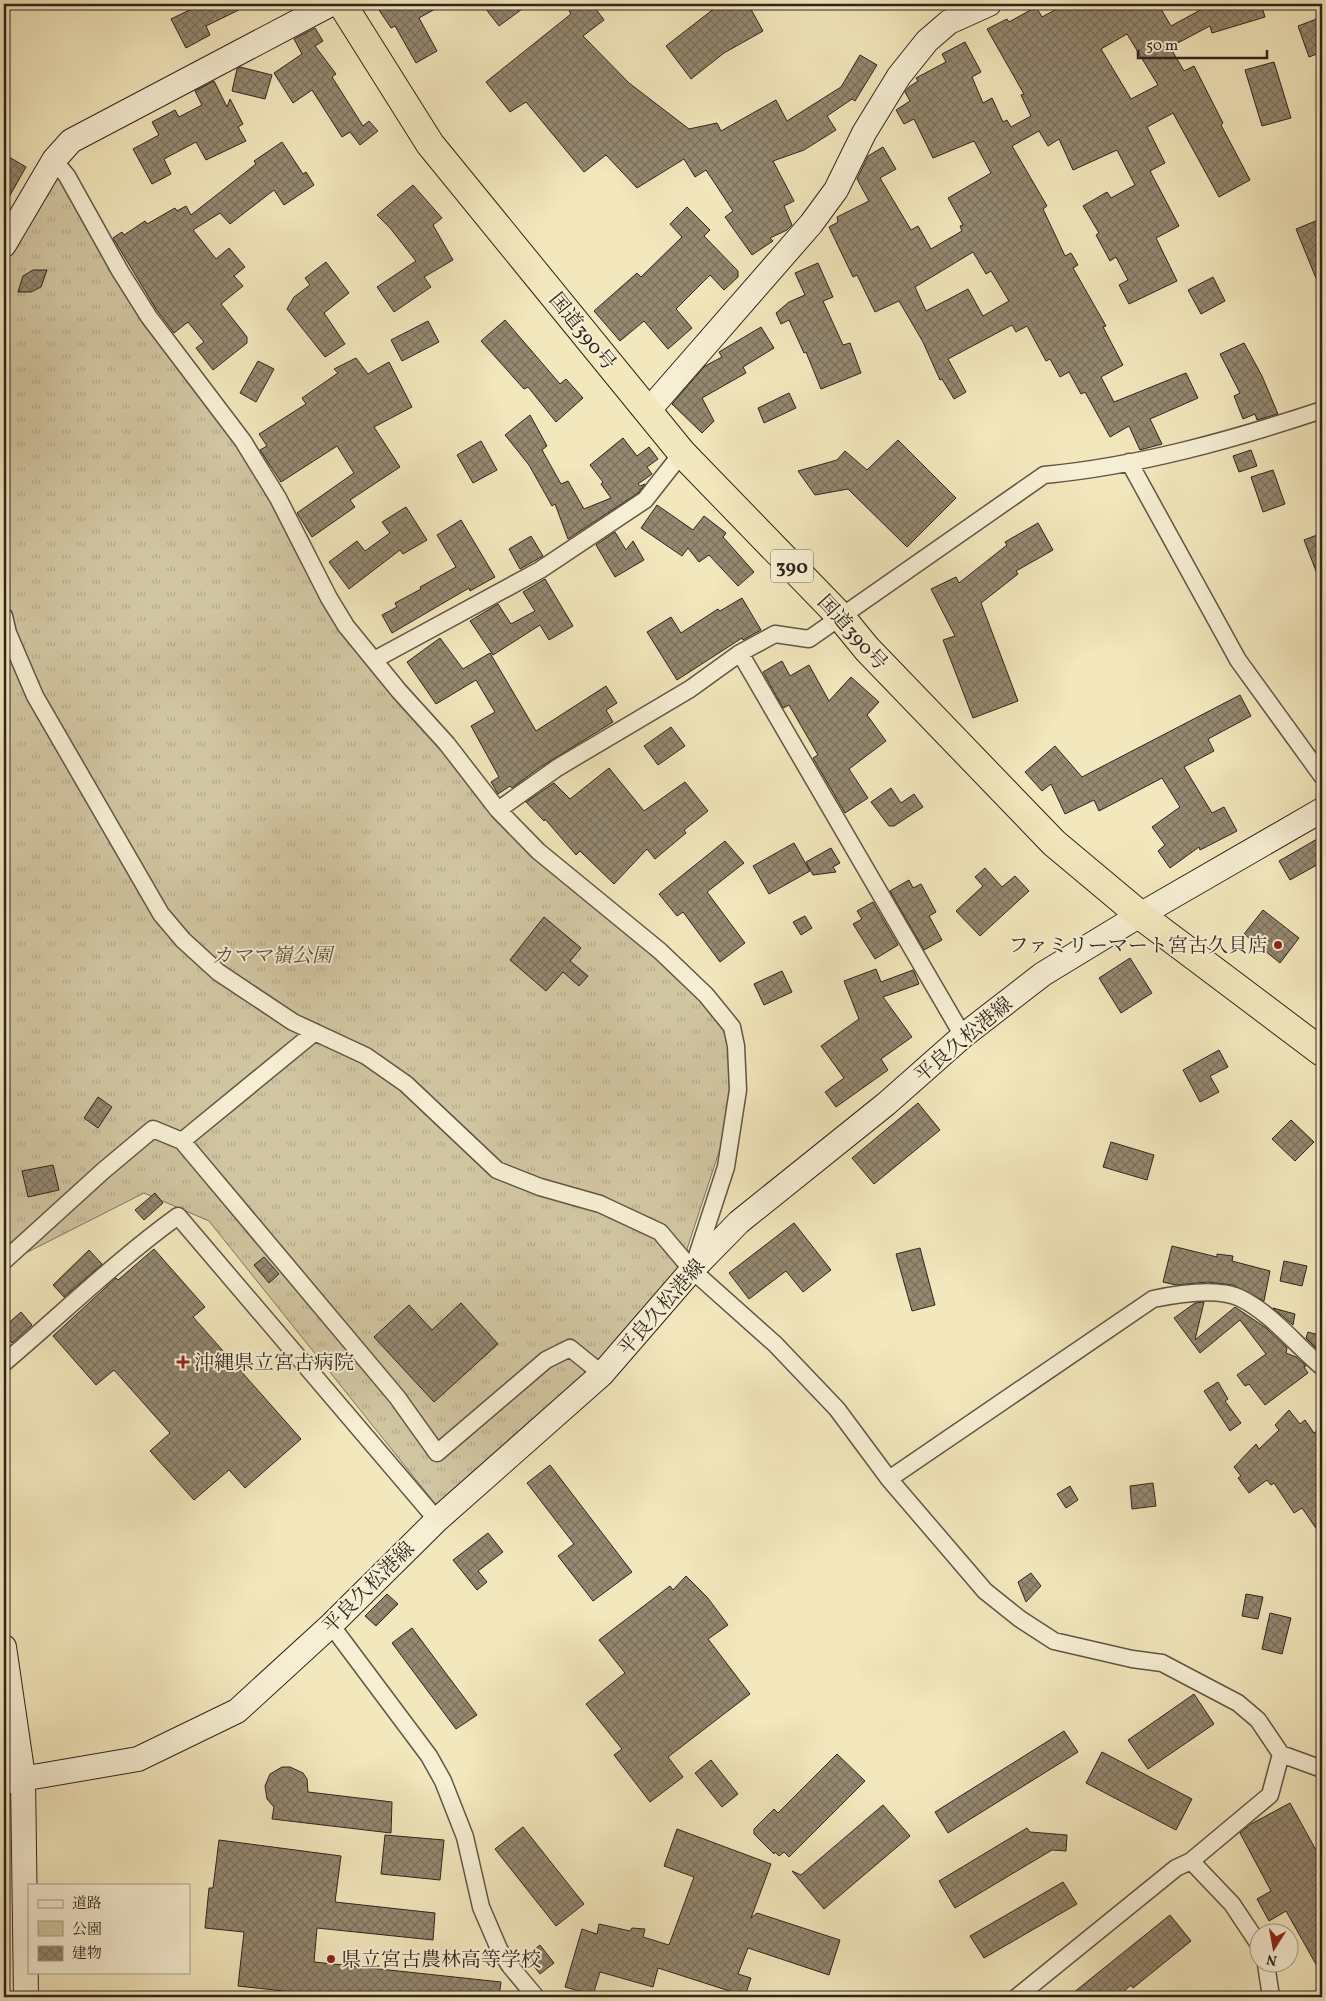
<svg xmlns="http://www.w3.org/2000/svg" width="1326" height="2001" font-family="Vollkorn,'Noto Serif JP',serif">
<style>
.park{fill:url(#park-tufts);stroke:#807560}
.building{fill:url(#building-cross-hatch);stroke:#2f241e;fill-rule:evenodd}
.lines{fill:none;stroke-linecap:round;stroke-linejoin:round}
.street-casing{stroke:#605546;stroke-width:19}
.secondary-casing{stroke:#2f241e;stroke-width:26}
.highway-casing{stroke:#2f241e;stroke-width:30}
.street{stroke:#f7efd4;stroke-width:16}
.secondary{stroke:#f7efd4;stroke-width:24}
.highway{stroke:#f3e7bd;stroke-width:28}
.poi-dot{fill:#8f2418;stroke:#f7efd4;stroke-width:2}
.labels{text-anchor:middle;stroke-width:4;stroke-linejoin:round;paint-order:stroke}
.shield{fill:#f7efd4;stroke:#6b6155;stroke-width:1}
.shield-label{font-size:19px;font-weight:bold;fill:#2f241e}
.street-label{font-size:20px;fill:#2f241e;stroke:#f7efd4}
.poi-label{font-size:20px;fill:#2f241e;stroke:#f7efd4;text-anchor:start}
.park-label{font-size:20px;font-style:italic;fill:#584c3f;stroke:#f7efd4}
</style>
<defs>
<pattern id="park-tufts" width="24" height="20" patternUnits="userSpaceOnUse" patternTransform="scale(1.25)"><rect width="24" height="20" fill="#d2c6a2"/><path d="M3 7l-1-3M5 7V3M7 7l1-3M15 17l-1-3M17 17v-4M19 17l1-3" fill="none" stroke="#b5aa8b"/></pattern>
<pattern id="building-cross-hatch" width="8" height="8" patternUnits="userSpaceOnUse" patternTransform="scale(1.25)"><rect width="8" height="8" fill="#958971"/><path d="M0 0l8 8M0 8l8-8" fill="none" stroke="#7a705c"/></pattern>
</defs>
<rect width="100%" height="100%" fill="#f3e7bd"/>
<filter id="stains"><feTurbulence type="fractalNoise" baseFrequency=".004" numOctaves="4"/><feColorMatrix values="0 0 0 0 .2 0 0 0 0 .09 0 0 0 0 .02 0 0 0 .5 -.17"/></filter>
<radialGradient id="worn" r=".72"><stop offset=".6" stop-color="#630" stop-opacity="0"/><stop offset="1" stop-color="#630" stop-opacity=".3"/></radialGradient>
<!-- park -->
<path class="park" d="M54 160 287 515 374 660 498 810 732 1027 737 1097 687 1249 699 1263 602 1374 437 1506 209 1221 144 1193 4 1264V241Z"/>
<!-- building -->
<path class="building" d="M202 4H251L206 26 210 35 186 48 171 19Z
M375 4H444L419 18 437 51 416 63 395 26 391 28Z
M482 4H529L499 26Z
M579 4H592L604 20 583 36 629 83 689 129 717 123 721 131 776 100 787 121 841 87 860 55 877 65 855 101 852 99 827 116 836 130 804 150 773 161 794 201 784 206 792 225 787 230 770 238 773 241 752 255 725 217 733 211 706 170 695 177 684 159 637 188 606 155 584 172 526 102 510 112 486 82 571 14 569 11Z
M720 4H748L763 31 724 53 691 79 666 46Z
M1066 4H1158L1171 26 1204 8 1219 4H1261L1265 17 1212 33 1210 26 1170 47 1184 71 1194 66 1223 123 1221 125 1250 180 1219 197 1173 113 1147 127 1165 163 1150 171 1179 226 1156 238 1177 281 1129 304 1119 285 1128 280 1116 257 1110 261 1096 235 1099 233 1083 206 1107 192 1111 198 1135 185 1117 150 1073 170 1059 139 1048 146 1039 131 1012 146 1047 206 1043 209 1065 256 1071 253 1078 265 1073 268 1106 326 1103 327 1123 365 1101 377 1114 402 1186 373 1198 398 1150 419 1162 444 1140 450 1129 426 1110 437 1085 392 1081 394 1069 372 1060 377 1050 359 1046 361 1027 326 1016 332 1012 325 948 359 966 392 954 399 942 379 940 380 923 342 899 301 875 312 857 275 853 277 829 227 838 222 837 217 869 201 857 179 868 156 883 147 896 169 880 178 911 230 918 226 931 249 962 231 960 226 963 225 948 198 991 173 974 141 933 158 914 119 904 124 896 110 910 101 905 92 909 87 918 81 916 78 946 62 942 54 965 42 981 72 972 77 983 103 992 98 1003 122 1007 120 1011 127 1031 116 1021 95 1024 94 987 29 1007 19 1009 22 1036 7 1042 17ZM1127 34 1158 85 1131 99 1101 49ZM973 252 986 274 991 271 1009 301 983 316 968 289 926 311 915 287Z
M1322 17V52L1309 57 1298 26Z
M315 28 323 41 315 46 336 74 332 77 363 126 369 121 378 131 360 145 350 132 342 137 312 90 293 103 274 73 302 54 294 39Z
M1274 62 1291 118 1262 126 1245 70Z
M240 67 272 75 265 99 232 91 237 69Z
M214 81 227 107 230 99 243 124 238 127 246 141 206 160 196 142 164 159 171 174 152 184 133 149 159 135 152 122 175 110 179 117 202 105 195 91Z
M282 142 303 174 306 172 314 185 284 205 274 190 230 224 220 213 193 230 216 259 229 248 245 267 234 276 243 286 221 304 247 337V343L213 370 196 348 204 342 188 322 174 333 156 309 113 238 122 232 124 235 145 221 147 224 175 208 177 211 186 206 191 215 256 164 254 161Z
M4 154 26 167 4 206Z
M413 185 442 218 433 225 453 260 424 277 431 287 394 312 377 287 416 261 390 228 377 215Z
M687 207 710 230 704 236 738 271V277L724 290 710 275 676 309 692 328 668 349 644 321 620 341 594 311 637 273 641 277 682 237 670 224Z
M1318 220 1322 230V293L1296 229Z
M326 262 349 293 324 313 345 344 325 357 287 309 294 297 310 285 305 278Z
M818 263 833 297 823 301 843 345 850 343 861 373 821 389 806 352 804 353 789 320 781 324 776 313 789 302 805 295 795 273Z
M33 270H47L41 287 31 292H18L23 276Z
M1213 277 1225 301 1201 314 1188 290Z
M505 320 560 384 566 379 583 398 556 422 528 387 524 389 481 341Z
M428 321 439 342 402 361 391 340Z
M761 327 774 348 743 367 746 373 702 398 714 421 702 433 672 404 705 366 722 357 719 352Z
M1244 343 1262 376 1278 414 1257 420 1255 414 1243 419 1234 396 1240 393 1220 354Z
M356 358 368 374 389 362 412 407 374 427 400 467 350 500 355 507 312 537 297 513 354 473 337 446 281 482 260 450 267 446 259 434 306 404 302 398 338 373 334 369Z
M258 361 274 369 256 402 240 393Z
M789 393 796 408 764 423 758 408Z
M530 415 547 446 542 450 561 484 568 481 584 509 611 498 601 484 603 482 590 465 623 438 637 456 649 447 658 459 647 467 652 474 638 484 640 486 645 484 638 493 568 539 555 504 552 506 529 465 505 435Z
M898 440 956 498 907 547 848 489 815 495 798 471 837 460 845 451 867 470Z
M481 441 497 470 473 483 457 455Z
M1251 450 1257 466 1239 472 1233 456Z
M1273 470 1285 504 1263 512 1251 477Z
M657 505 693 530 704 516 726 533 723 537 754 572 738 586 709 555 699 562 688 548 682 556 641 528Z
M406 507 427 540 403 554 400 550 349 589 329 562 357 541 365 551 390 533 382 522Z
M461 520 495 577 470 591 469 588 392 633 382 615 397 607 395 603 421 589 420 587 456 567 437 535Z
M1038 523 1053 550 1016 571 1018 574 981 603 1018 701 973 718 943 640 955 636 931 589 956 577 959 583 1007 545 1005 542Z
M615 532 626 550 633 541 644 560 615 577 596 545Z
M1322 533V584H1321L1304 540Z
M531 536 543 556 520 569 509 549Z
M545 579 573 626 549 640 540 625 493 655 470 621 498 604 511 624 535 611 523 592Z
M742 598 761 630 743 640 742 638 677 680 647 632 671 617 681 633 718 609 720 611Z
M440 638 463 669 490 653 536 731 606 686 617 703 606 710 613 722 539 768 512 788 510 786 498 794 491 782 499 777 471 726 495 712 476 680 436 704 407 662Z
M782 661 790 676 809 665 829 701 851 677 879 702 867 715 886 741 849 769 868 798 845 813 813 758 818 755 789 705 783 708 763 672Z
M1240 695 1251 716 1208 739 1214 751 1184 767 1212 813 1224 807 1237 831 1200 850 1199 847 1170 868 1158 851 1165 845 1152 827 1180 807 1162 778 1099 811 1094 800 1065 814 1051 784 1042 791 1025 772 1055 746 1082 777Z
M671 727 685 746 658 765 644 746Z
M609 768 644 811 685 782 708 811 684 830 686 833 655 859 647 849 614 884 580 851 576 855 545 819 544 821 526 802 554 783 570 799Z
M891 788 901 803 914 794 923 807 894 826H889L871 802Z
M1317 839 1322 848V862L1290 880 1279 861Z
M725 841 744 863 707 892 745 943 720 962 683 912 677 916 659 894Z
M794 843 810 871 769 894 753 866Z
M831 848 840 863 833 867 836 872 813 875 806 862Z
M985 868 1002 887 1015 876 1029 891 980 936 956 911 983 886 975 877Z
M909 880 913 888 921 884 936 912 929 916 942 940 924 950 890 891Z
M873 902 898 945 875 959 853 924 862 919 857 911Z
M1263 910 1299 938 1280 963 1244 934Z
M805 916 812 928 801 935 793 922Z
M544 917 581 948 570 961 588 976 579 986 563 972 546 991 510 960Z
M1130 958 1152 993 1121 1013 1099 978Z
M876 969 881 982 913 970 915 974 919 984 883 997 912 1037 881 1059 888 1070 836 1107 825 1092 844 1078 821 1046 859 1019 844 981Z
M782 971 792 992 764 1005 754 984Z
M1219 1050 1228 1067 1210 1076 1219 1092 1200 1102 1183 1070Z
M98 1097 112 1107 98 1128 84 1118Z
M918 1103 940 1130 874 1184 852 1158Z
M1291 1120 1314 1142 1295 1161 1272 1139Z
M1111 1142 1154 1155 1147 1180 1103 1167Z
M53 1165 59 1190 28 1197 22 1171Z
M155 1193 163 1203 144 1220 135 1210Z
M794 1223 831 1270 803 1292 786 1271 749 1299 729 1273Z
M1172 1246 1217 1257V1254L1233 1256 1232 1261 1270 1271 1264 1301 1233 1285 1208 1282 1176 1285 1163 1282Z
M920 1248 935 1305 912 1311 896 1254Z
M154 1249 205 1307 193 1317 301 1439 245 1488 229 1470 194 1500 150 1451 170 1433 114 1370 96 1385 53 1336 116 1278 118 1280Z
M89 1250 102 1264 64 1297 53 1285Z
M264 1257 279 1274 269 1283 254 1265Z
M1284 1261 1307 1266 1302 1286 1280 1281Z
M1204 1302 1195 1340 1235 1307 1266 1328 1287 1348 1286 1353 1296 1357 1306 1366 1304 1367 1308 1373 1265 1405 1249 1384 1245 1386 1237 1375 1266 1354 1240 1320 1200 1353 1174 1318 1195 1303Z
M461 1303 498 1344 434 1402 374 1337 409 1305 432 1330Z
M1273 1308 1295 1314 1293 1325 1279 1313Z
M21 1312 32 1325 12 1343 4 1334V1327Z
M1308 1332 1322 1336V1354L1306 1338Z
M1218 1382 1228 1399 1225 1401 1241 1423 1230 1431 1204 1391Z
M1289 1410 1300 1424 1305 1420 1314 1433 1322 1427V1537L1302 1508 1294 1513 1274 1483 1271 1485 1267 1480 1249 1493 1238 1478 1241 1476 1234 1467 1256 1444 1259 1449 1279 1430 1275 1425Z
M550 1465 632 1572 593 1601 558 1556 574 1544 527 1483Z
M1153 1483 1156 1506 1132 1509 1130 1486Z
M1070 1486 1078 1500 1066 1508 1057 1494Z
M488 1533 503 1552 478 1571 487 1582 477 1590 453 1560Z
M1031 1573 1041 1586 1026 1602 1018 1582Z
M686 1576 707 1597 728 1625 708 1639 750 1694 668 1757 683 1777 650 1802 614 1755 622 1749 586 1704 625 1673 599 1640 670 1586 673 1590Z
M387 1594 398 1604 376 1626 365 1616Z
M1246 1594 1263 1597 1258 1619 1242 1616Z
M1270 1613 1291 1618 1282 1654 1262 1649Z
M412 1628 477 1715 456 1729 392 1643Z
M1194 1694 1214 1724 1148 1769 1128 1740Z
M1064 1731 1078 1752 948 1833 935 1812Z
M1102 1752 1192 1799 1176 1830 1086 1783Z
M837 1754 865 1781 789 1857 784 1852 779 1856 775 1852 774 1854 754 1834V1829L774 1809 778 1813Z
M711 1760 738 1794 722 1807 695 1773Z
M282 1767H290L303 1773 307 1779 308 1792 392 1802 391 1833 272 1819 274 1807 267 1799 265 1786 270 1774Z
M1290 1803 1322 1861V1975L1286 1911 1269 1921 1257 1899 1271 1891 1240 1833 1251 1824Z
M883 1805 910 1836 824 1909 792 1871 801 1875Z
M523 1827 584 1904 556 1926 495 1849Z
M1027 1828 1030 1832 1067 1835 1066 1851 1052 1850 955 1908 939 1881Z
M677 1829 771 1864 751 1918 757 1913 840 1940 829 1975 748 1948 738 1974 751 1978 745 1996 658 1968 653 1987 600 1972 593 1995 565 1987 582 1929 597 1934 599 1924 630 1931 632 1928 645 1929 643 1937 669 1945 694 1877 664 1866Z
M385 1835 444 1840 440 1880 381 1874Z
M219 1840 341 1856 335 1902 435 1913 433 1940 317 1928 314 1962 501 1982 499 1997H412L383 1994 382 1997H338L238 1986 244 1932 205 1928 209 1888H213Z
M1063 1882 1077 1904 984 1958 970 1936Z
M1170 1915 1191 1941 1133 1988 1131 1985 1117 1997H1068Z
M540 1945 554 1963 540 1974 526 1956Z"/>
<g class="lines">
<defs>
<path id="street" d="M54 160 67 176 120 271 149 317 243 441 278 498 329 598 346 626 399 691 447 744 498 810 538 851 660 951 706 995 732 1027 736 1046 738 1090 726 1167 694 1265
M1129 462 1238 660 1322 776
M4 616 8 633 35 696 161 914 183 940 218 972 293 1022 366 1056 406 1084 497 1170 540 1187 600 1204 660 1232 692 1270 775 1344 837 1409 889 1479 985 1591 1020 1619 1054 1641 1132 1659 1162 1663 1238 1703 1258 1720 1281 1754 1270 1795 1191 1861 1176 1868 1017 1997
M740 653 963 1036
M374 660 540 570 645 500 682 453
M498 810 557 768 690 689 740 653 764 640 775 634 809 639 1044 475C1139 466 1232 440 1322 410
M182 1141 397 1397 437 1453 546 1360 570 1348 602 1374
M4 1261 103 1171 153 1129 182 1141 315 1032
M4 1363C62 1314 117 1260 178 1216L437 1520
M889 1479 1153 1299C1177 1294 1217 1287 1240 1298 1271 1313 1296 1345 1322 1367
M331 1625 429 1756 443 1781 465 1837 481 1907 499 1949 510 1966 536 1997
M1281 1754 1322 1769
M1191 1861 1232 1904 1258 1943
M1266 1964 1271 1997"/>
<path id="secondary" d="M4 245 54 160 71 141 331 4
M648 411 811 224 836 190 864 133 899 76 927 41 949 22 989 4
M4 1647 23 1777 26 1997
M4 1782 138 1759 237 1711 331 1625 437 1520 602 1374 692 1270 739 1222 886 1104 963 1036 1043 974 1140 915 1322 810"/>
<path id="highway" d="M342 4 430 144 682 453 840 616 867 649 1054 843 1140 915 1322 1052"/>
</defs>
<!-- street casing -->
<use href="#street" class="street-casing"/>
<!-- secondary casing -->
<use href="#secondary" class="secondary-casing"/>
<!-- highway casing -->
<use href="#highway" class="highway-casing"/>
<!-- street -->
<use href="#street" class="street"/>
<!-- secondary -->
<use href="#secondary" class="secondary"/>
<!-- highway -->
<use href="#highway" class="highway"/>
</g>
<!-- markers -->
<g class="poi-dot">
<circle cx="1278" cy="945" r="5"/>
<path d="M180.5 1354.5h5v5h5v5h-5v5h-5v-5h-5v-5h5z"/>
<circle cx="331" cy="1959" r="5"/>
</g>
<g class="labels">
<!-- shield labels -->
<rect class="shield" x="771" y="549.5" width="42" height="33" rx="4"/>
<g class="shield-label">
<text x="792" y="573">390</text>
</g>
<!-- street labels -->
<g class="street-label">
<text transform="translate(583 331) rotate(51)" y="7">国道390号</text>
<text transform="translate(853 632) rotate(48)" y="7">国道390号</text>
<text transform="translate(963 1039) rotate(-40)" y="7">平良久松港線</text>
<text transform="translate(661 1307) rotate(-49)" y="7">平良久松港線</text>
<text transform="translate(368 1587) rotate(-45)" y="7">平良久松港線</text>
</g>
<!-- poi labels -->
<g class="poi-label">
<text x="1268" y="952" text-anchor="end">ファミリーマート宮古久貝店</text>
<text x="194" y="1369">沖縄県立宮古病院</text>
<text x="341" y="1966">県立宮古農林高等学校</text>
</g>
<!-- park labels -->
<g class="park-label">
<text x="272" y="962">カママ嶺公園</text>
</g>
</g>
<!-- margin -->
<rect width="1326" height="2001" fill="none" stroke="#f3e7bd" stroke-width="20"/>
<rect x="5" y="5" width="1316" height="1991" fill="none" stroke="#2f241e" stroke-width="2.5"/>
<rect x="10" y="10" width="1306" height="1981" fill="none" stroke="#2f241e"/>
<!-- legend -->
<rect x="28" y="1884" width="162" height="90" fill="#f7efd4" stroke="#a79e8b"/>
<rect x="38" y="1900" width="25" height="8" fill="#f7efd4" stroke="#a79e8b"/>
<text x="72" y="1908" font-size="15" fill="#2f241e">道路</text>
<rect x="38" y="1921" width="25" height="15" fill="url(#park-tufts)" stroke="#a79e8b"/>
<text x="72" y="1934" font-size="15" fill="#2f241e">公園</text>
<rect x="38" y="1946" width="25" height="15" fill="url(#building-cross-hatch)" stroke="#a79e8b"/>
<text x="72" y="1958" font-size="15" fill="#2f241e">建物</text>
<!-- north arrow -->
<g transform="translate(1274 1948) rotate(191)"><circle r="24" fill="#f7efd4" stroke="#a79e8b"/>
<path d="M0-4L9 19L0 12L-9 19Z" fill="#8f2418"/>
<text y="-8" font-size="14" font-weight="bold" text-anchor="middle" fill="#2f241e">N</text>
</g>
<!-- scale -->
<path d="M1138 50v8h129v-8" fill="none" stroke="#2f241e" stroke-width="2.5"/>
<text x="1146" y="50" font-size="15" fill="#2f241e" stroke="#f7efd4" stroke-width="4" paint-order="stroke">50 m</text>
<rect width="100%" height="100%" filter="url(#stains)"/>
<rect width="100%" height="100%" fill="url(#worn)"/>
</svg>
